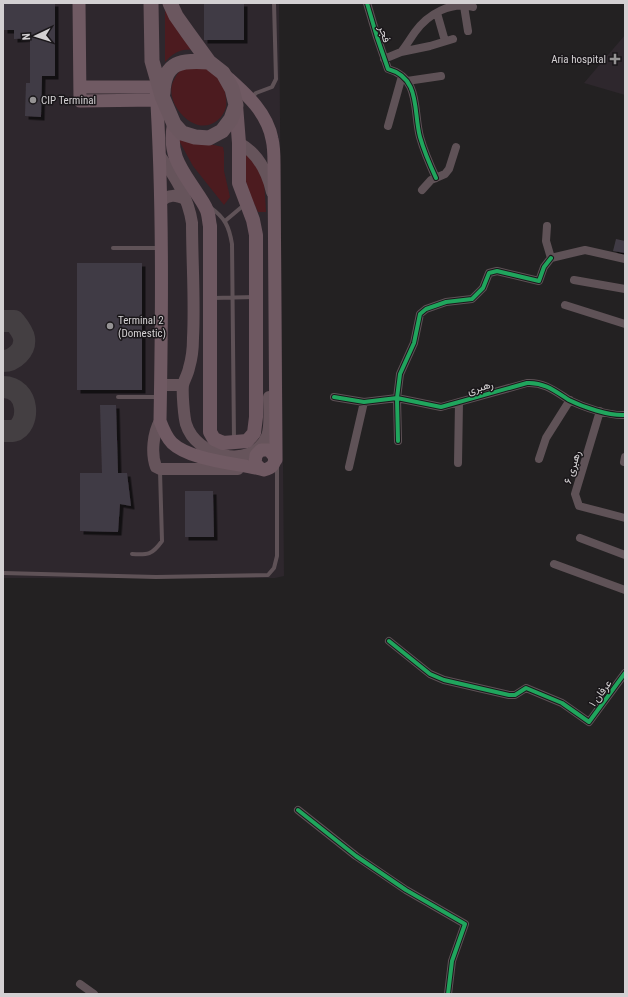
<svg xmlns="http://www.w3.org/2000/svg" width="628" height="997" font-family="'Roboto Condensed',Vazirmatn,sans-serif">
<style>
.built{fill:#2e272d}
.green{fill:#4c1b1f}
.lines{fill:none;stroke-linecap:round;stroke-linejoin:round}
.taxiway{stroke:#443f42;stroke-width:22}
.building{fill:#413b45;filter:url(#shadow)}
.service{stroke:#5f5257;stroke-width:4}
.minor{stroke:#5f5257;stroke-width:8}
.secondary{stroke:#66545b;stroke-width:12}
.primary{stroke:#705a63;stroke-width:13}
.trunk{stroke:#6e5861;stroke-width:14}
.motorway{stroke:#6b575f;stroke-width:15}
.cycleway-casing{stroke:#1a171a;stroke-width:6}
.cycleway{stroke:#20a55d;stroke-width:4}
.poi-dot{fill:#959394;stroke:#1a171a;stroke-width:1.5}
.labels{text-anchor:middle;stroke-width:3;stroke-linejoin:round;paint-order:stroke}
.street-label{font-size:11px;fill:#d3d0d2;stroke:#1a171a}
.poi-label{font-size:11px;fill:#d3d0d2;stroke:#1a171a;text-anchor:start}
</style>
<defs>
<filter id="shadow"><feDropShadow dx="3.5" dy="3.5" stdDeviation="0" flood-color="#0009"/></filter>
</defs>
<rect width="100%" height="100%" fill="#232122"/>
<!-- built -->
<path class="built" d="M3 3H279L284 576 275 578H3Z
M625 35V95L584 83Z"/>
<!-- green -->
<path class="green" d="M165 9 197 50C182 48 175 51 165 62Z
M185 67C191 67 198 66 204 68 220 71 228 92 226 107 222 122 206 131 191 122 177 114 165 93 175 78 177 73 181 70 185 67Z
M177 137 223 147 224 152V171L230 197 224 205 193 166Z
M245 153 250 157 264 179 266 212H258L247 188 245 175Z"/>
<g class="lines">
<!-- taxiway -->
<path class="taxiway" d="M3 321H14C18 326 23 332 24 338 26 350 14 361 3 361
M3 387C30 387 31 426 13 431 10 431 6 431 3 431"/>
</g>
<!-- building -->
<path class="building" d="M4 3H55V76H42L41 117 25 116 26 83H30V38L14 39V30H4Z
M204 3H244V40H204Z
M616 239 625 241V253L613 251Z
M77 263H142V390H77Z
M100 405H116L118 473H127L131 506 120 504 118 532 80 531V473H102Z
M185 491H213L214 537H185Z"/>
<g class="lines">
<!-- service -->
<path class="service" d="M251 98 256 93 272 87 276 79 274 3
M210 207C225 218 229 226 232 244L234 440
M225 221 244 205
M113 248H159
M213 298 255 297
M118 397H158
M132 554C148 555 152 555 162 541L160 471
M3 573 156 577 268 575 274 568 277 556V467"/>
<!-- minor -->
<path class="minor" d="M367 3 377 37 388 69C421 78 413 111 420 137 424 151 430 165 436 178
M464 6 468 31
M437 13 445 41
M401 52C406 46 410 39 415 32 428 14 451 1 473 7
M384 59 401 52 430 46 453 39
M407 81 441 76
M388 126 402 76
M422 190 431 180 445 174 449 169 456 147
M547 226 546 241 551 258
M551 258 585 250 625 259
M574 280 625 289
M565 305 625 324
M334 397 364 402 397 398 441 407 527 383C544 382 555 391 569 400 583 407 609 416 625 415
M600 411 575 494 579 506 625 518
M398 441 397 398 400 374 414 343 420 314 426 309 446 302 472 299 483 288 489 273 497 271 539 281 544 267 551 258
M539 459 546 438 570 400
M624 462 625 457
M458 463 459 402
M349 467 364 402
M580 538 625 555
M554 564 625 590
M389 641 430 674 444 680 509 695H515L526 688 562 703 589 722 625 673
M298 810 356 856 406 890 465 924 452 961 448 994
M80 984 94 994"/>
<!-- secondary -->
<path class="secondary" d="M239 143C258 153 267 171 272 192
M160 156C176 178 188 197 192 223 192 261 195 301 193 338 193 349 192 358 189 368 188 374 184 380 183 385 182 393 184 417 186 424 196 457 252 471 267 436 271 427 269 407 269 397
M161 201C169 194 176 195 185 199
M161 385H183
M160 421C153 433 151 454 156 467L160 469H238"/>
<!-- primary -->
<path class="primary" d="M79 3 80 101 157 100
M227 77C246 94 267 112 272 139 274 147 274 156 274 164L276 460
M80 87H156
M156 87C163 198 162 309 160 421 163 429 166 437 172 443 191 461 238 463 264 470 272 468 276 464 274 456L269 450H261L256 455 255 463 260 468"/>
<!-- trunk -->
<path class="trunk" d="M174 124C168 156 182 170 198 195 202 201 207 208 208 214 209 218 209 222 210 226V432L214 439 223 443 247 441 254 433 256 417V235L253 220 239 183V143L236 105"/>
<!-- motorway -->
<path class="motorway" d="M151 3 152 61 162 96 174 124 182 133 195 137 209 138 222 131 231 119 236 105 232 89 223 73 209 62 188 33 176 16 170 3
M163 93C164 61 182 60 209 62"/>
<defs>
<path id="cycleway" d="M367 3 377 37 388 69C421 78 413 111 420 137 424 151 430 165 436 178
M334 397 364 402 397 398 441 407 527 383C544 382 555 391 569 400 583 407 609 416 625 415
M398 441 397 398 400 374 414 343 420 314 426 309 446 302 472 299 483 288 489 273 497 271 539 281 544 267 551 258
M389 641 430 674 444 680 509 695H515L526 688 562 703 589 722 625 673
M298 810 356 856 406 890 465 924 452 961 448 994"/>
</defs>
<!-- cycleway casing -->
<use href="#cycleway" class="cycleway-casing"/>
<!-- cycleway -->
<use href="#cycleway" class="cycleway"/>
</g>
<!-- markers -->
<g class="poi-dot">
<path d="M613 53h4v4h4v4h-4v4h-4v-4h-4v-4h4z"/>
<circle cx="33" cy="100" r="4"/>
<circle cx="110" cy="326" r="4"/>
</g>
<g class="labels">
<!-- street labels -->
<g class="street-label">
<text transform="translate(385 34) rotate(72)" y="4">فجر</text>
<text transform="translate(480 387) rotate(-16)" y="4">رهبری</text>
<text transform="translate(572 467) rotate(-73)" y="4">رهبری ۶</text>
<text transform="translate(600 693) rotate(-54)" y="4">عرفان ۱</text>
</g>
<!-- poi labels -->
<g class="poi-label">
<text x="606" y="63" text-anchor="end">Aria hospital</text>
<text x="41" y="104">CIP Terminal</text>
<text x="118" y="324">Terminal 2<tspan x="118" dy="13">(Domestic)</tspan></text>
</g>
</g>
<!-- border -->
<rect width="628" height="997" fill="none" stroke="#d3d0d2" stroke-width="8"/>
<!-- north arrow -->
<g transform="translate(36 36) rotate(266)" stroke="#1a171a" stroke-width="3" paint-order="stroke">
<path d="M0-3L7 15L0 10L-7 15Z" fill="#d3d0d2"/>
<text y="-6" font-size="11" font-weight="bold" text-anchor="middle" fill="#d3d0d2">N</text>
</g>
</svg>
